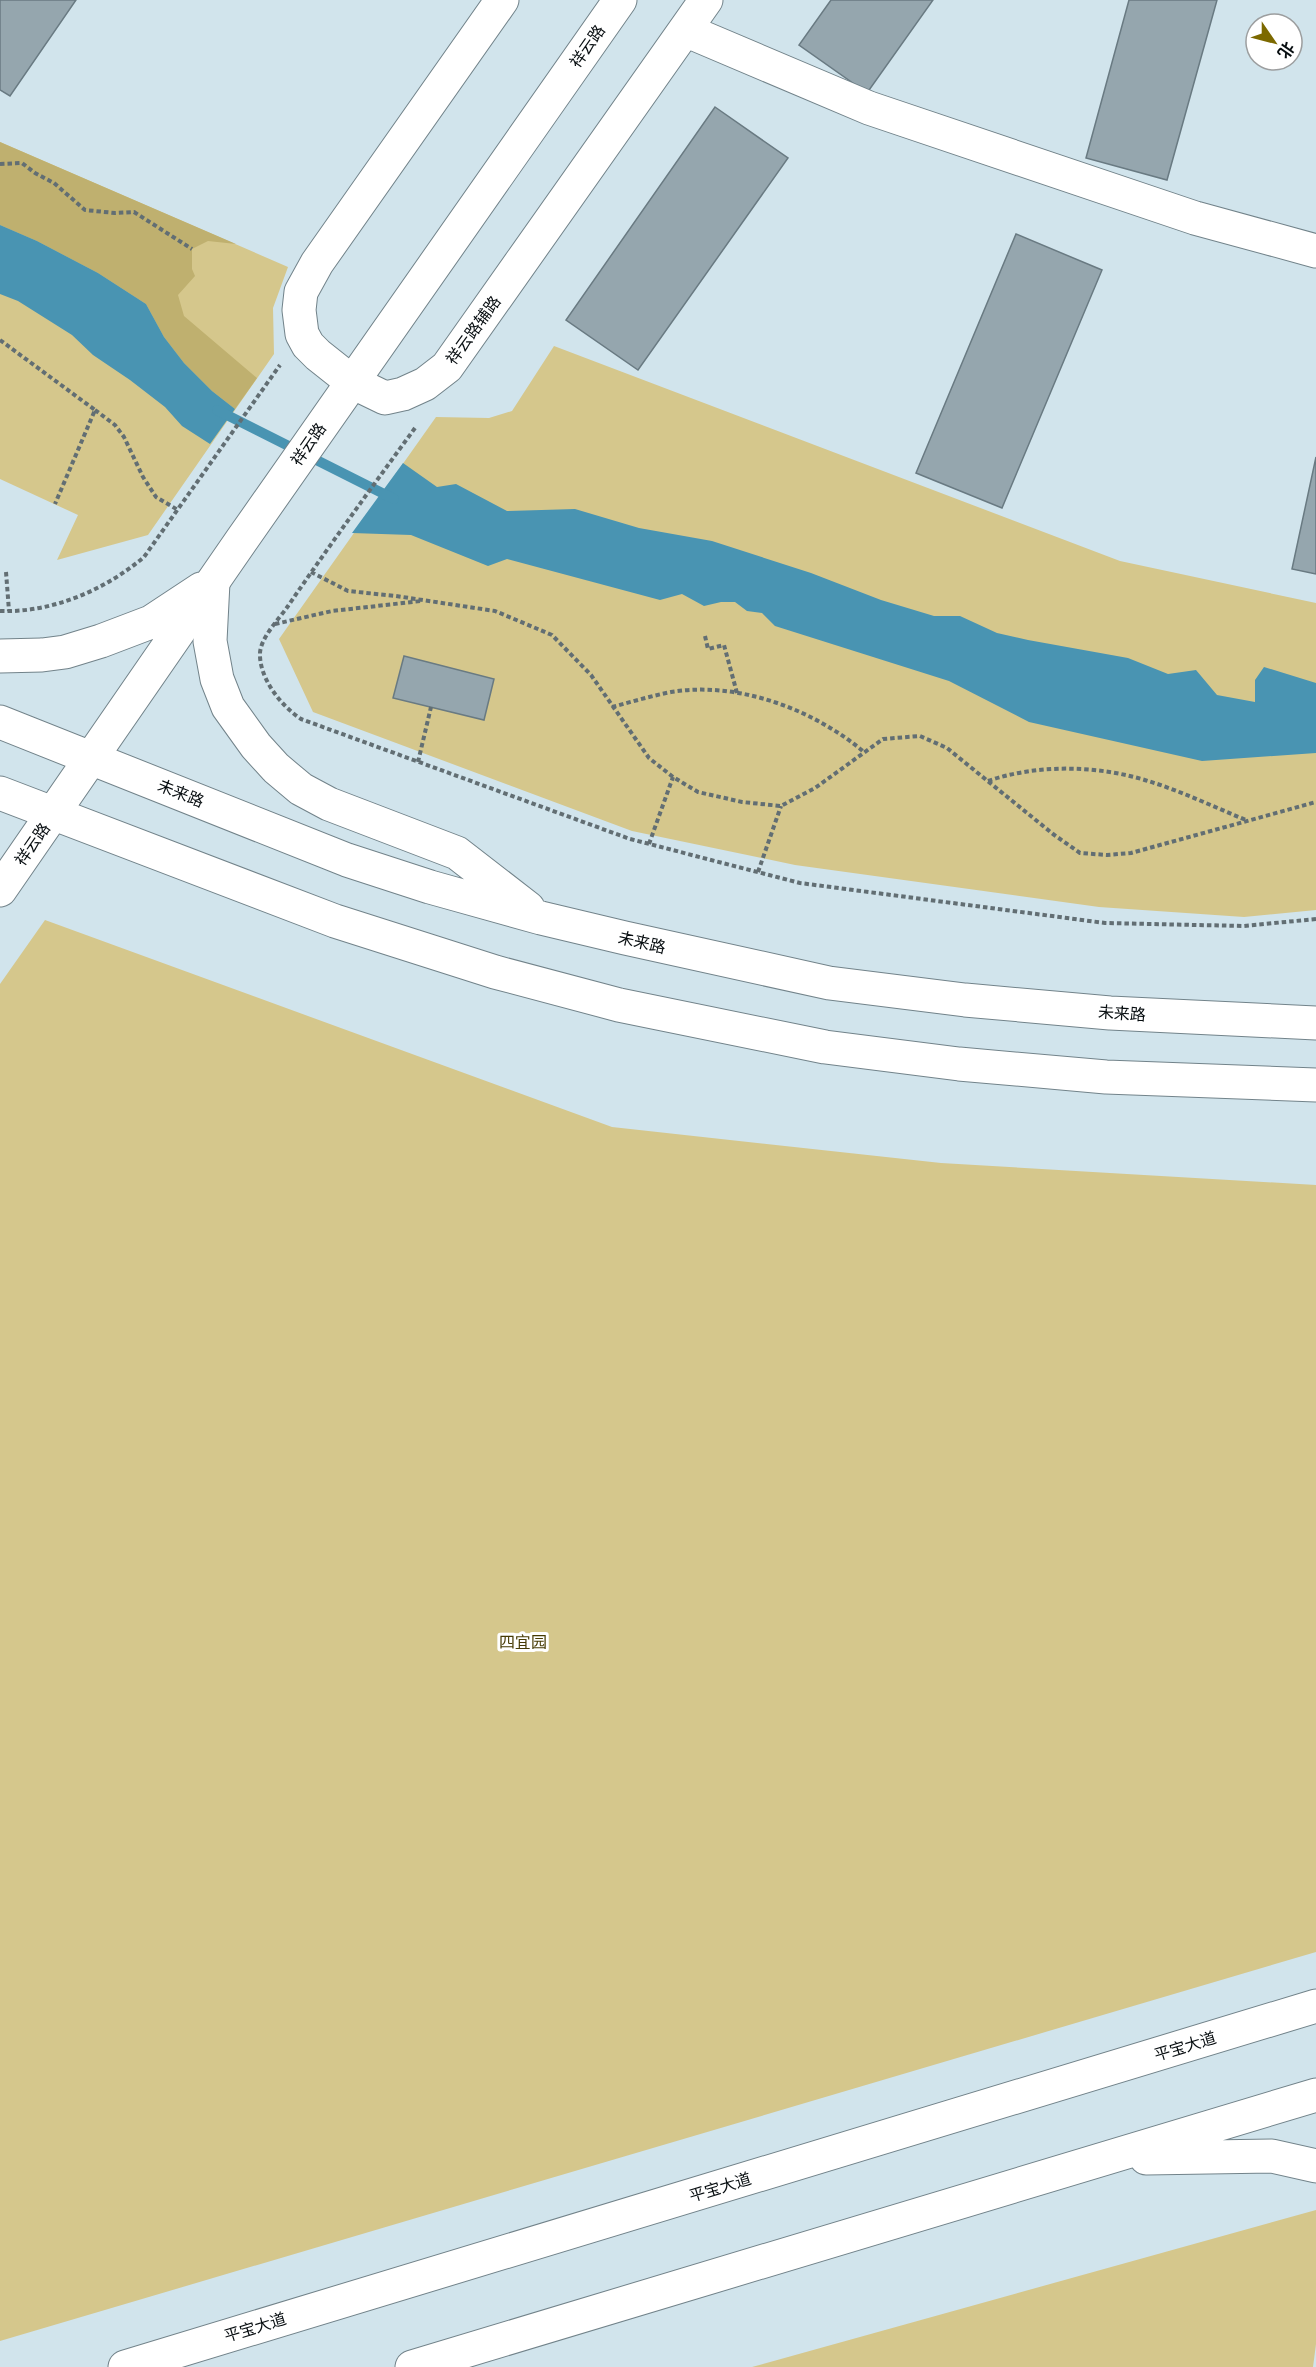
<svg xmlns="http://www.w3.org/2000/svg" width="1316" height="2367" font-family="Arial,'Noto Sans SC',sans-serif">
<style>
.green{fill:#d5c78c}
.forest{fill:#bfb06f}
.water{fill:#4994b2}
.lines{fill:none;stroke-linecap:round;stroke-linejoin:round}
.stream{stroke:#4994b2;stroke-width:10}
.building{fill:#95a6ae;stroke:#697a82;stroke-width:1.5}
.street-casing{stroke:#72838a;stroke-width:35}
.secondary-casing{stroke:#72838a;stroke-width:35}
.primary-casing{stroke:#72838a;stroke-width:35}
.path{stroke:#626e73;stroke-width:4;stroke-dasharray:4.5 3;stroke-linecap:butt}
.street{stroke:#fff;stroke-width:33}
.secondary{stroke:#fff;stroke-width:33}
.primary{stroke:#fff;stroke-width:33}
.labels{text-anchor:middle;stroke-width:6;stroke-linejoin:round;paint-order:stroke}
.street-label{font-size:16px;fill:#070d10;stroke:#fff}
.park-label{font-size:16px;fill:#473b05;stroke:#fff}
</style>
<rect width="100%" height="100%" fill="#d1e4ec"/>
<!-- green -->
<path class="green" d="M0 142 288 267 273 308 274 354 148 535 57 560 78 515 0 479Z
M554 346 1120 561 1316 603V910L1244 917 1099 907 795 865 632 831 313 712 279 639 436 417 489 418 512 411Z
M45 920 612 1127 941 1163 1316 1185V1952L0 2341V984Z
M1316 2210V2344L1313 2367H752Z"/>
<!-- forest -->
<path class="forest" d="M0 142 236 244 208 241 192 249V269L195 276 178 295 184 316 257 378 235 409 212 391 184 363 164 337 146 304 98 273 37 241 0 225Z"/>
<!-- water -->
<path class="water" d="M0 225 37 241 98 273 146 304 164 337 184 363 212 391 235 409 210 444 182 426 165 407 130 380 93 355 72 335 18 301 0 294Z
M403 463 437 487 456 484 507 511 575 509 639 528 712 541 811 573 881 600 934 616H960L997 633 1028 640 1128 658 1168 674 1196 670 1217 695 1255 702V680L1264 667 1316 683V753L1202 761 1029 722 949 681 775 626 762 613 747 611 735 602H721L704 606 682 594 660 600 507 559 488 566 411 535 352 533Z"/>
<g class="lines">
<!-- stream -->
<path class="stream" d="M217 410 394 499"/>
</g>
<!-- building -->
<path class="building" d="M0 0H76L10 96 0 90Z
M831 0H933L867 93 799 45Z
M1129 0H1217L1167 180 1086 158Z
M715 107 788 158 638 370 566 320Z
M1016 234 1102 270 1002 508 916 473Z
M1316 457V574L1292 569Z
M404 656 494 679 484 720 393 698Z"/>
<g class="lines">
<defs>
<path id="street" d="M502 0 317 263 301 292 299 310 302 334 308 345 318 355 352 382 385 398 403 394 425 384 447 367 706 0
M685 30 869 108 1195 218 1316 251"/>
<path id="secondary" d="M0 656 42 655 65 652 101 641 151 622 201 589
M0 890 241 541 620 0"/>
<path id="primary" d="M213 582 210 641 217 679 228 707 256 746 276 768 301 789 329 804 457 853 528 908
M0 722 347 860 430 887 541 918 625 938 829 983 965 1000 1110 1013 1316 1023
M0 793 335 921 495 972 619 1005 825 1047 959 1064 1106 1077 1316 1085
M1146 2158 1272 2156 1316 2166
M125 2367 1316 2006
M412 2367 1316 2095"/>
</defs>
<!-- street casing -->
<use href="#street" class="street-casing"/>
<!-- secondary casing -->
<use href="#secondary" class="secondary-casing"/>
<!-- primary casing -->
<use href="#primary" class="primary-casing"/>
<!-- path -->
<path class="path" d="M0 164 22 163 35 173 54 183 85 210 115 213 134 212 192 249
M0 340 95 410 55 504
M95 410 115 425 124 437 143 477 156 497 178 510
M415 428C372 487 329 546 288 606 279 619 261 637 260 653 259 678 281 706 301 719L630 839 800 883 1105 923 1244 926 1316 919
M6 572 9 611
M311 572 348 591 396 596 495 611 552 635 591 675 649 758 673 777 698 792 742 802 781 806 815 788 883 739 920 736 947 748 1053 834 1080 853 1107 855 1131 853 1316 802
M0 611C52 613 105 590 144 557L280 365
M275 624 332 611 421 601
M705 636 708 649 724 645 737 693
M612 707C631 702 651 696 671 692 738 681 813 709 864 752
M418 762 431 707
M988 781C1037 764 1098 765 1148 781 1181 791 1214 807 1246 820
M649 844 673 777
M758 872 781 806"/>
<!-- street -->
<use href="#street" class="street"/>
<!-- secondary -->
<use href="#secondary" class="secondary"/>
<!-- primary -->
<use href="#primary" class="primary"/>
</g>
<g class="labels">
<!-- street labels -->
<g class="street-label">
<text transform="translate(587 46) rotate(-55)" y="6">祥云路</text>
<text transform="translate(473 330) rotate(-54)" y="6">祥云路辅路</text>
<text transform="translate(308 444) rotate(-55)" y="6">祥云路</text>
<text transform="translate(181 793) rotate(22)" y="6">未来路</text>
<text transform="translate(32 844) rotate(-55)" y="6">祥云路</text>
<text transform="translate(642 942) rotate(13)" y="6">未来路</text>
<text transform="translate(1122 1013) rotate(4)" y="6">未来路</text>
<text transform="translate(1185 2046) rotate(-17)" y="6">平宝大道</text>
<text transform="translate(720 2187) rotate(-17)" y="6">平宝大道</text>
<text transform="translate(255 2327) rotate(-17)" y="6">平宝大道</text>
</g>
<!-- park labels -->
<g class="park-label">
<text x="523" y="1648">四宜园</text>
</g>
</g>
<!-- north arrow -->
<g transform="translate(1274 42) rotate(125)"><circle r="28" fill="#ffffff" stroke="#9c9e9f" stroke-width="1.5"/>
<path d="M0-4.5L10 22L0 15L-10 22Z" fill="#7c6900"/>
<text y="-9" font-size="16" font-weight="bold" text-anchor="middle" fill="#070d10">北</text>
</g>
</svg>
